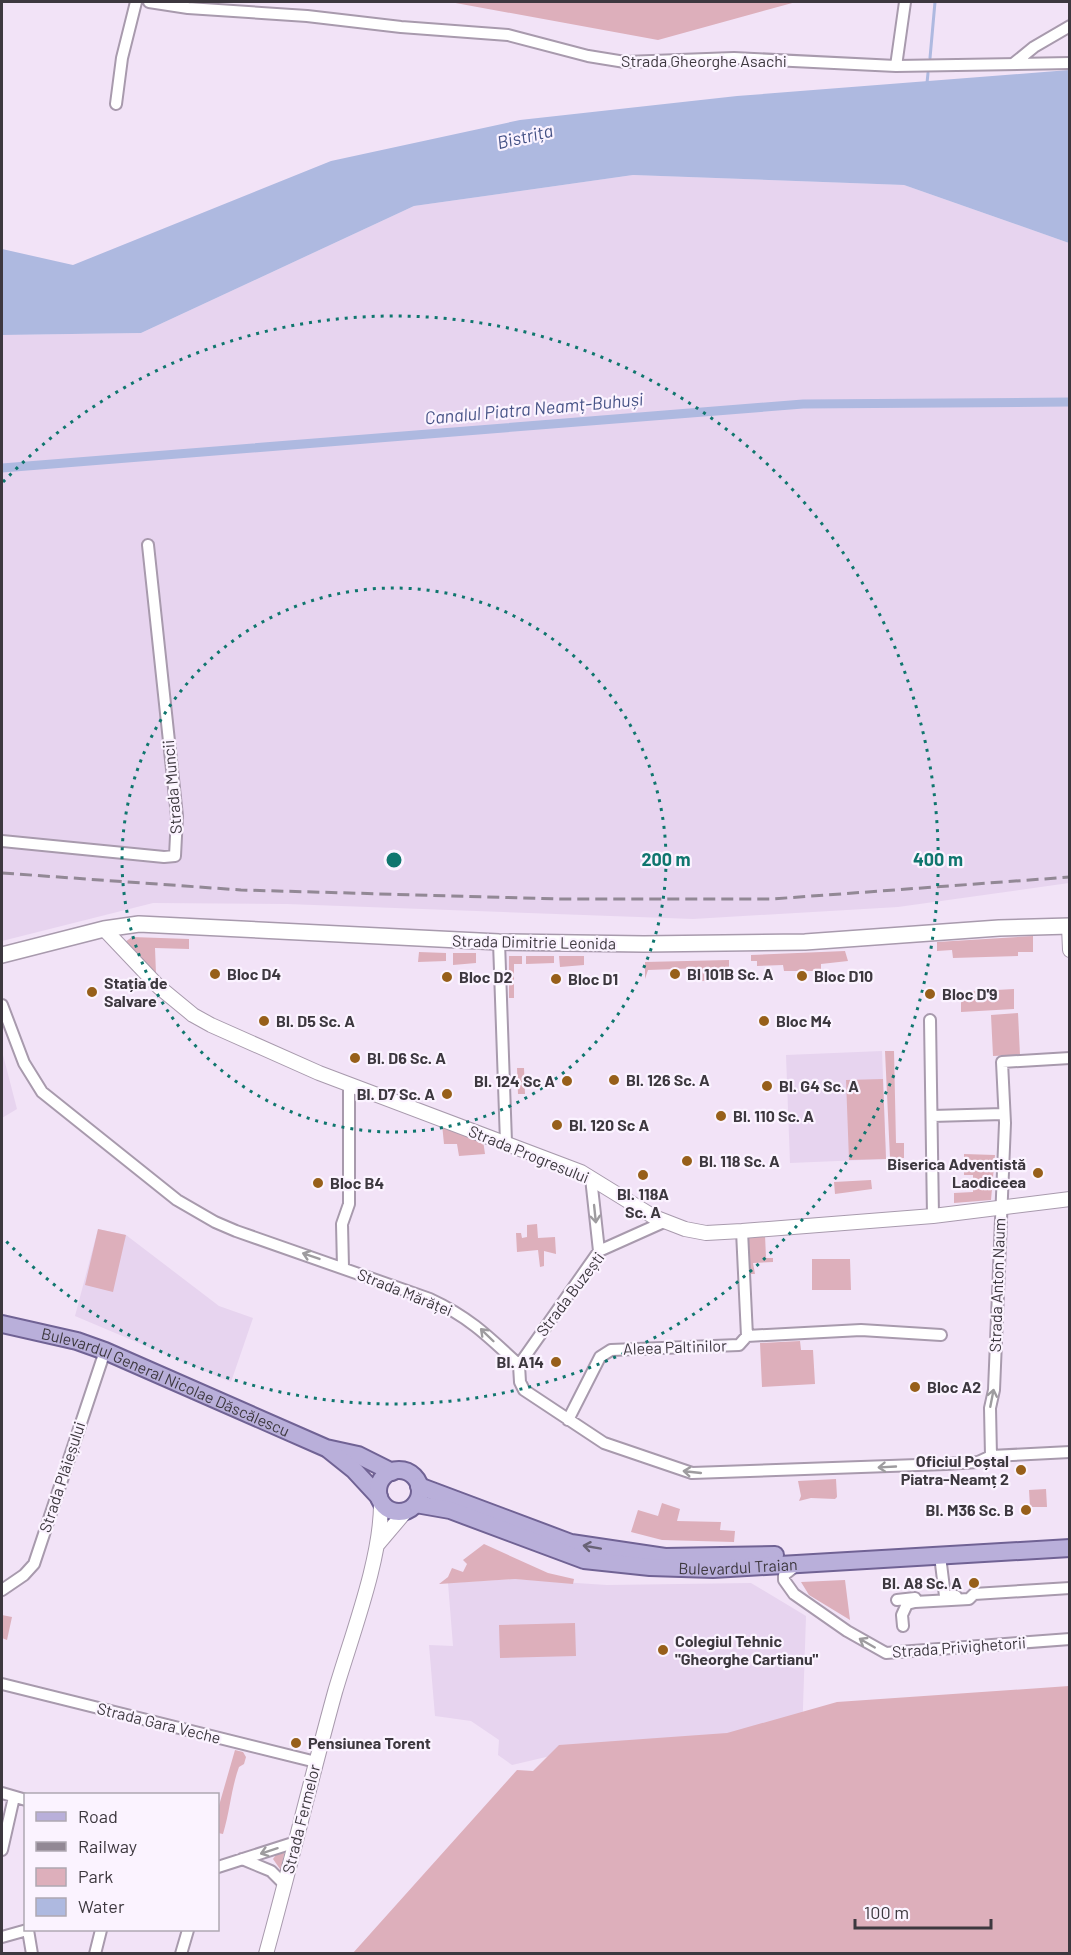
<svg xmlns="http://www.w3.org/2000/svg" width="1071" height="1955" font-family="Barlow,sans-serif">
<style>
.built{fill:#e7d4ef}
.green{fill:#ddafbb}
.water{fill:#aeb9e0}
.lines{fill:none;stroke-linecap:round;stroke-linejoin:round}
.stream{stroke:#aeb9e0;stroke-width:3}
.canal{stroke:#aeb9e0;stroke-width:9}
.minor-casing{stroke:#a89aad;stroke-width:14}
.tertiary-casing{stroke:#a89aad;stroke-width:16}
.secondary-casing{stroke:#a89aad;stroke-width:18}
.primary-casing{stroke:#706294;stroke-width:20}
.minor{stroke:#fff;stroke-width:10}
.tertiary{stroke:#fff;stroke-width:14}
.secondary{stroke:#fff;stroke-width:15}
.primary{stroke:#b9afda;stroke-width:16}
.rail{stroke:#928895;stroke-width:3;stroke-dasharray:12 6;stroke-linecap:butt}
.oneway{stroke:#9e9c9f}
.oneway2{stroke:#686275}
.ring{fill:none;stroke:#0f766e;stroke-width:3;stroke-dasharray:3 6}
.poi-dot{fill:#975f1a;stroke:#fbf3ff;stroke-width:2}
.labels{text-anchor:middle;stroke-width:4.5;stroke-linejoin:round;paint-order:stroke}
.street-label{font-size:16px;fill:#3d383f;stroke:#fbf3ff}
.poi-label{font-size:16px;font-weight:bold;fill:#3d383f;stroke:#fbf3ff;text-anchor:start}
.water-label{font-size:18px;font-style:italic;fill:#455286;stroke:#fbf3ff}
.centre{fill:#0f766e;stroke:#fbf3ff;stroke-width:3}
.ring-label{font-size:18px;text-anchor:middle;font-weight:bold;fill:#0f766e;stroke:#fbf3ff;stroke-width:4.5;stroke-linejoin:round;paint-order:stroke}
</style>
<rect width="100%" height="100%" fill="#f2e3f7"/>
<!-- built -->
<path class="built" d="M633 175 904 185 1069 243V883L898 907 693 919 287 904 153 903 2 941V335L141 333 414 206Z
M2 1051 17 1109 2 1118Z
M882 1051 886 1159 790 1163 786 1055Z
M98 1229 126 1235 219 1306 253 1318 231 1382 75 1316Z
M515 1579 607 1585 751 1583 806 1616 801 1768 576 1750 512 1765 498 1755 499 1740 471 1721 435 1716 429 1645 453 1646 448 1583Z"/>
<!-- green -->
<path class="green" d="M450 2H796L658 40Z
M1033 936V952H1018V956L953 958 952 950 937 951V942Z
M132 937 189 939V949L155 948 156 974 125 942Z
M845 951 848 961 821 964V971H784L783 965 757 966V961H751V955Z
M419 952 446 953V961L418 962Z
M453 953H476V963L453 965Z
M509 956H522V964H514V998H509Z
M526 956H554V963L526 964Z
M559 956H584V965L560 967Z
M729 960V979L702 981V968L648 970 645 979V962Z
M1014 989V1009L961 1012V992Z
M1018 1013 1020 1055 993 1056 991 1015Z
M885 1051H894L896 1143H904V1158H890Z
M517 1068H524L525 1094H518Z
M883 1079 886 1159 849 1160 846 1080Z
M442 1124 483 1140 485 1154 459 1156 457 1144H444Z
M964 1154 995 1155 991 1200 954 1203V1193L973 1192V1175H964Z
M871 1180 872 1189 835 1194 834 1182Z
M537 1224 538 1238 555 1237 556 1254 544 1251V1266L540 1267 538 1250 517 1252 516 1233H521L522 1238 527 1237V1225Z
M98 1229 126 1235 113 1292 85 1285Z
M765 1235 766 1258H773V1262L753 1263 755 1274H750L748 1238Z
M812 1259H850L851 1290H812Z
M800 1341 801 1350H813L815 1384 762 1387 760 1343Z
M836 1479 837 1497 835 1499 811 1498 799 1501 801 1496 798 1481Z
M1046 1489 1047 1507H1030L1029 1490Z
M662 1503 680 1509 677 1521 721 1522 720 1530 735 1531 734 1542 662 1540 631 1532 638 1510 658 1516Z
M484 1544 548 1573 574 1579 573 1584 515 1579 439 1584 448 1577 452 1568 463 1572 467 1564 463 1560Z
M845 1580 850 1620 809 1595 801 1582Z
M2 1615 12 1617 7 1640 2 1638Z
M575 1623 576 1656 500 1658 499 1625Z
M1069 1686V1953H353L517 1770 533 1771 559 1745 727 1733 837 1702Z
M235 1750 243 1752 246 1757 244 1764 239 1767C231 1789 230 1811 223 1834L218 1833V1809Z
M285 1850 281 1869H280L273 1859 278 1852Z"/>
<!-- water -->
<path class="water" d="M1069 70V243L904 185 633 175 414 206 141 333 2 335V249L73 265 331 161 520 120 737 96Z"/>
<g class="lines">
<!-- stream -->
<path class="stream" d="M930 58 935 2
M927 83 928 73"/>
<!-- canal -->
<path class="canal" d="M2 468 803 404 1070 402"/>
<defs>
<path id="minor" d="M149 2 188 8 307 16 401 27 508 35 588 56 625 62 734 58 896 66 1070 63
M1013 64 1034 47 1070 26
M896 66 905 2
M116 104 122 58 136 2
M2 841 164 857 175 856 177 816 148 545
M499 942 506 1142
M2 1005 24 1063 42 1092 177 1200 215 1222 236 1231 430 1299C469 1317 488 1336 519 1365L520 1382 524 1390 604 1443 692 1473 946 1464 978 1462 991 1456 1070 1452
M930 1020 933 1216
M932 1116 1003 1114
M591 1178 599 1251
M742 1231 747 1336
M343 1267 342 1224 349 1204V1084
M519 1365 599 1251 666 1221
M568 1420 600 1357 611 1350 739 1345 747 1336 861 1330 941 1335
M991 1456 990 1408 994 1390 1005 1123 1002 1062 1070 1058
M940 1556 945 1596H956
M797 1565 784 1575V1580L794 1594 847 1631 886 1653 1070 1639
M2 1590 24 1575 34 1564 105 1351
M897 1600 915 1598
M903 1626 902 1615 907 1604 915 1602 969 1599 974 1594 1070 1588
M2 1684 316 1762
M2 1793 26 1800
M2 1850 14 1797
M242 1859 271 1871 285 1885
M218 1867 296 1842
M28 1930 32 1954
M2 1937 27 1930
M95 1954 101 1930
M181 1954 188 1930"/>
<path id="tertiary" d="M1069 926 1070 950
M104 929 159 987 193 1015 211 1025 319 1073 581 1172 654 1217 685 1229 706 1233 742 1231 933 1216 1070 1199
M378 1544 406 1511
M266 1954C290 1867 311 1779 335 1692 351 1637 382 1558 381 1501"/>
<path id="secondary" d="M2 955 104 929 139 924 499 942 644 944 805 942 999 928 1070 926"/>
<g id="primary">
<path id="s1" d="M2 1324 77 1341 105 1351 326 1448 358 1455 392 1472"/>
<path d="M329 1450 354 1470 379 1497"/>
<circle cx="399" cy="1491" r="21"/>
<path d="M419 1486 571 1543 665 1557 775 1555"/>
<path id="s2" d="M416 1504 450 1510 584 1560 650 1567 713 1569 1070 1548"/>
</g>
</defs>
<!-- minor casing -->
<use href="#minor" class="minor-casing"/>
<!-- tertiary casing -->
<use href="#tertiary" class="tertiary-casing"/>
<!-- secondary casing -->
<use href="#secondary" class="secondary-casing"/>
<!-- primary casing -->
<use href="#primary" class="primary-casing"/>
<!-- minor -->
<use href="#minor" class="minor"/>
<!-- tertiary -->
<use href="#tertiary" class="tertiary"/>
<!-- secondary -->
<use href="#secondary" class="secondary"/>
<!-- primary -->
<use href="#primary" class="primary"/>
<!-- rail -->
<path class="rail" d="M2 873 241 890 562 899H772L1070 877"/>
</g>
<!-- one-way arrows -->
<defs><path id="oneway-shaft" d="M-6 0H5M1.5-3L5.5 0L1.5 3" fill="none" stroke-width="1.6" stroke-linecap="round" stroke-linejoin="round" transform="scale(1.5)"/></defs>
<g class="oneway">
<use href="#oneway-shaft" transform="translate(595 1214) rotate(84)"/>
<use href="#oneway-shaft" transform="translate(311 1256) rotate(-161)"/>
<use href="#oneway-shaft" transform="translate(487 1335) rotate(-136)"/>
<use href="#oneway-shaft" transform="translate(992 1398) rotate(-79)"/>
<use href="#oneway-shaft" transform="translate(887 1467) rotate(177)"/>
<use href="#oneway-shaft" transform="translate(692 1472) rotate(-174)"/>
<use href="#oneway-shaft" transform="translate(867 1643) rotate(-150)"/>
<use href="#oneway-shaft" transform="translate(269 1851) rotate(162)"/>
</g>
<use class="oneway2" href="#oneway-shaft" transform="translate(592 1547) rotate(-170)"/>
<!-- distance rings -->
<g class="ring">
<circle cx="394" cy="860" r="272"/>
<path d="M3 482A544 544 0 1 1 3 1238"/>
</g>
<!-- markers -->
<g class="poi-dot">
<circle cx="215" cy="974" r="6"/>
<circle cx="675" cy="974" r="6"/>
<circle cx="802" cy="976" r="6"/>
<circle cx="447" cy="977" r="6"/>
<circle cx="556" cy="979" r="6"/>
<circle cx="92" cy="992" r="6"/>
<circle cx="930" cy="994" r="6"/>
<circle cx="264" cy="1021" r="6"/>
<circle cx="764" cy="1021" r="6"/>
<circle cx="355" cy="1058" r="6"/>
<circle cx="614" cy="1080" r="6"/>
<circle cx="567" cy="1081" r="6"/>
<circle cx="767" cy="1086" r="6"/>
<circle cx="447" cy="1094" r="6"/>
<circle cx="721" cy="1116" r="6"/>
<circle cx="557" cy="1125" r="6"/>
<circle cx="687" cy="1161" r="6"/>
<circle cx="1038" cy="1173" r="6"/>
<circle cx="643" cy="1175" r="6"/>
<circle cx="318" cy="1183" r="6"/>
<circle cx="556" cy="1362" r="6"/>
<circle cx="915" cy="1387" r="6"/>
<circle cx="1021" cy="1470" r="6"/>
<circle cx="1026" cy="1510" r="6"/>
<circle cx="974" cy="1583" r="6"/>
<circle cx="663" cy="1650" r="6"/>
<circle cx="296" cy="1743" r="6"/>
</g>
<g class="labels">
<!-- street labels -->
<g class="street-label">
<text x="704" y="67">Strada Gheorghe Asachi</text>
<text transform="translate(172 787) rotate(-95)" y="6">Strada Muncii</text>
<text transform="translate(534 942) rotate(1)" y="6">Strada Dimitrie Leonida</text>
<text transform="translate(529 1154) rotate(22)" y="6">Strada Progresului</text>
<text transform="translate(997 1285) rotate(-88)" y="6">Strada Anton Naum</text>
<text transform="translate(405 1292) rotate(22)" y="6">Strada Mărăței</text>
<text transform="translate(570 1294) rotate(-53)" y="6">Strada Buzești</text>
<text transform="translate(675 1347) rotate(-2)" y="6">Aleea Paltinilor</text>
<text dy="6" stroke="none"><textPath href="#s1" startOffset="174">Bulevardul General Nicolae Dăscălescu</textPath></text>
<text transform="translate(62 1477) rotate(-72)" y="6">Strada Plăieșului</text>
<text dy="6" stroke="none"><textPath href="#s2" startOffset="332">Bulevardul Traian</textPath></text>
<text transform="translate(959 1647) rotate(-4)" y="6">Strada Privighetorii</text>
<text transform="translate(159 1723) rotate(14)" y="6">Strada Gara Veche</text>
<text transform="translate(301 1819) rotate(-76)" y="6">Strada Fermelor</text>
</g>
<!-- poi labels -->
<g class="poi-label">
<text x="227" y="980">Bloc D4</text>
<text x="687" y="980">Bl 101B Sc. A</text>
<text x="814" y="982">Bloc D10</text>
<text x="459" y="983">Bloc D2</text>
<text x="568" y="985">Bloc D1</text>
<text x="104" y="989">Stația de<tspan x="104" dy="18">Salvare</tspan></text>
<text x="942" y="1000">Bloc D'9</text>
<text x="276" y="1027">Bl. D5 Sc. A</text>
<text x="776" y="1027">Bloc M4</text>
<text x="367" y="1064">Bl. D6 Sc. A</text>
<text x="626" y="1086">Bl. 126 Sc. A</text>
<text x="555" y="1087" text-anchor="end">Bl. 124 Sc A</text>
<text x="779" y="1092">Bl. G4 Sc. A</text>
<text x="435" y="1100" text-anchor="end">Bl. D7 Sc. A</text>
<text x="733" y="1122">Bl. 110 Sc. A</text>
<text x="569" y="1131">Bl. 120 Sc A</text>
<text x="699" y="1167">Bl. 118 Sc. A</text>
<text x="1026" y="1170" text-anchor="end">Biserica Adventistă<tspan x="1026" dy="18">Laodiceea</tspan></text>
<text x="330" y="1189">Bloc B4</text>
<text x="643" y="1200" text-anchor="middle">Bl. 118A<tspan x="643" dy="18">Sc. A</tspan></text>
<text x="544" y="1368" text-anchor="end">Bl. A14</text>
<text x="927" y="1393">Bloc A2</text>
<text x="1009" y="1467" text-anchor="end">Oficiul Poștal<tspan x="1009" dy="18">Piatra-Neamț 2</tspan></text>
<text x="1014" y="1516" text-anchor="end">Bl. M36 Sc. B</text>
<text x="962" y="1589" text-anchor="end">Bl. A8 Sc. A</text>
<text x="675" y="1647">Colegiul Tehnic<tspan x="675" dy="18">"Gheorghe Cartianu"</tspan></text>
<text x="308" y="1749">Pensiunea Torent</text>
</g>
<!-- water labels -->
<g class="water-label">
<text transform="translate(525 137) rotate(-13)" y="6">Bistrița</text>
<text transform="translate(534 409) rotate(-5)" y="6">Canalul Piatra Neamț-Buhuși</text>
</g>
</g>
<circle cx="394" cy="860" r="9" class="centre"/>
<g class="ring-label">
<text x="666" y="866">200 m</text>
<text x="938" y="866">400 m</text>
</g>
<!-- border -->
<rect width="1071" height="1955" fill="none" stroke="#3d383f" stroke-width="6"/>
<!-- legend -->
<rect x="24" y="1793" width="195" height="138" fill="#fbf3ff" stroke="#afa8b2" stroke-width="1.5"/>
<rect x="36" y="1812" width="30" height="9" fill="#b9afda" stroke="#afa8b2" stroke-width="1.5"/>
<text x="78" y="1823" font-size="18" fill="#3d383f">Road</text>
<rect x="36" y="1842" width="30" height="9" fill="#928895" stroke="#afa8b2" stroke-width="1.5"/>
<text x="78" y="1853" font-size="18" fill="#3d383f">Railway</text>
<rect x="36" y="1868" width="30" height="18" fill="#ddafbb" stroke="#afa8b2" stroke-width="1.5"/>
<text x="78" y="1883" font-size="18" fill="#3d383f">Park</text>
<rect x="36" y="1898" width="30" height="18" fill="#aeb9e0" stroke="#afa8b2" stroke-width="1.5"/>
<text x="78" y="1913" font-size="18" fill="#3d383f">Water</text>
<!-- scale -->
<path d="M855 1919v9h136v-9" fill="none" stroke="#3d383f" stroke-width="3"/>
<text x="864" y="1919" font-size="18" fill="#3d383f" stroke="#fbf3ff" stroke-width="4.5" paint-order="stroke">100 m</text>
</svg>
